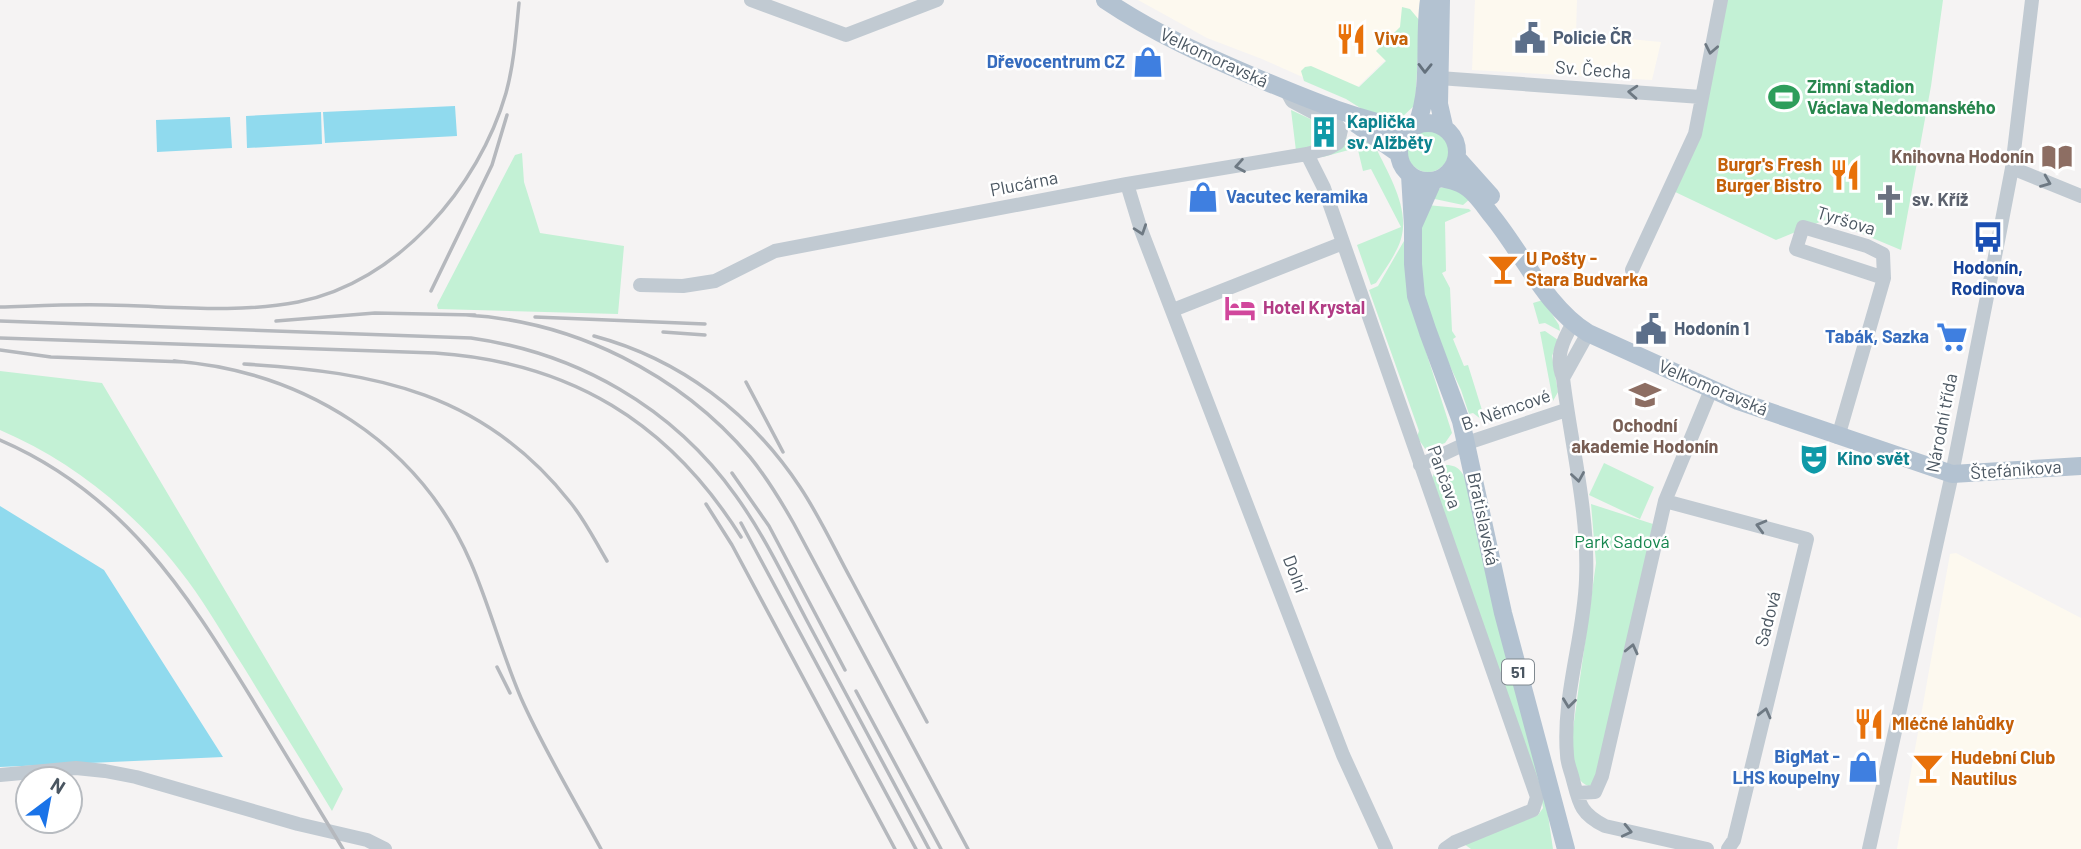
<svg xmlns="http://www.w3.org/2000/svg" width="2081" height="849" font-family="Barlow,sans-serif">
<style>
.commercial{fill:#fdf9ef}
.green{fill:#c3f1d5}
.water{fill:#90daee}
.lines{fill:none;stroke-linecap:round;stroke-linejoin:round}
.minor{stroke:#c1cad2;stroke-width:14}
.major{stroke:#b3c2d1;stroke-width:18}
.rail{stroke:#b5b8bd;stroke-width:3.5}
.oneway{stroke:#6e7983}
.oneway2{stroke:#64717d}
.labels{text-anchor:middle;stroke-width:5;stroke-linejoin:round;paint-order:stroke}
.shield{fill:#fff;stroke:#808990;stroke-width:2}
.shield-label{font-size:16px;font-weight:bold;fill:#4a5661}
.service-label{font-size:18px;font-weight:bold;fill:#4e5e75;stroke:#fff;text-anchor:start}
.food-label{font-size:18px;font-weight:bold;fill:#c56008;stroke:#fff;text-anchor:start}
.street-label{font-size:18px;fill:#4a5661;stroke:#fff}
.shop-label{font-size:18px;font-weight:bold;fill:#366cbe;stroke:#fff;text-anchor:end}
.leisure-label{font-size:18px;font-weight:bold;fill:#27864d;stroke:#fff;text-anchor:start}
.culture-label{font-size:18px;font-weight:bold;fill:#0d838f;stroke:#fff;text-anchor:start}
.education-label{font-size:18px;font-weight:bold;fill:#785e54;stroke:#fff;text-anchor:end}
.worship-label{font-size:18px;font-weight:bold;fill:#5b616d;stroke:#fff;text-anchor:start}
.transit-label{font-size:18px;font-weight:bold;fill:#164399;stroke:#fff}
.hotel-label{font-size:18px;font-weight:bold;fill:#b23c85;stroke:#fff;text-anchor:start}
.park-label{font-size:18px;fill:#17864f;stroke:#fff}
</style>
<rect width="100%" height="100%" fill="#f5f3f3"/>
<!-- commercial -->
<path class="commercial" d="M1138 0H1420L1418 28 1347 97 1262 59 1207 38Z
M1475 0H1577L1576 34 1661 42 1652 80 1472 70Z
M1956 553 2081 618V849H1897L1950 554Z"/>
<!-- green -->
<path class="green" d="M1725 0H1943L1931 86 1901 250 1827 219 1776 240 1671 190 1697 135Z
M1402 7 1410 9 1420 21 1415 105 1401 118 1373 116 1346 99 1304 81 1301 71 1305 67 1311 66 1359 87 1386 61 1376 51 1400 27Z
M1291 110 1334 130V140L1296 151Z
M1407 151a21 21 0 1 1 42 0a21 21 0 1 1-42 0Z
M1353 137 1370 142 1367 145 1323 157 1322 154 1346 138Z
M1373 146 1376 148C1389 175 1410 209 1401 239 1396 255 1385 269 1376 283L1371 285 1357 245 1401 227 1371 169 1363 171 1358 150Z
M522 153 524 182 540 233 624 246 618 314 438 309 437 305 515 155Z
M1449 186 1471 198 1463 205 1430 198 1440 188Z
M1427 205 1469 209 1471 211 1445 222 1446 271 1442 273 1450 288 1452 331 1456 337 1453 339 1464 366 1468 365 1486 423 1473 413 1469 414 1461 390 1433 329 1422 295 1419 238Z
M1404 241 1413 311 1452 433 1445 443 1426 450 1417 437 1419 431 1369 290 1378 286Z
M1543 300 1559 325 1560 331 1545 323 1539 324 1533 303Z
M1545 331 1558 340 1552 356 1558 392 1553 401 1540 332Z
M0 371 102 383 343 789 332 811C303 763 273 715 243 666 225 638 208 608 188 581 140 516 75 462 0 430Z
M1604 463 1654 487 1640 519 1589 495Z
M1446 465C1460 465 1464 474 1467 486L1547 808 1553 849H1471L1464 844 1538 815 1543 808 1541 796 1432 478 1436 469Z
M1591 504 1653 524 1596 782 1589 786C1571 781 1573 751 1572 736L1596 563Z"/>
<!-- water -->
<path class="water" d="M455 106 457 136 325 143 323 112Z
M321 112 322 144 247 148 246 116Z
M230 117 232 148 157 152 156 120Z
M0 506 104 570 223 757 0 767Z"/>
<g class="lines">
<!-- minor -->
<path class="minor" d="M751 0 846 35 937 0
M1439 78 1701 97
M1307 154 1324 188 1537 797 1533 810 1455 842 1445 849
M2012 168 2081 196
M1127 184 1141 230 1343 755 1386 849
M1632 270 1695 134 1721 0
M640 285 683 286 715 281 775 251 1127 184 1307 154 1329 148 1338 143 1341 130 1337 125 1292 101 1286 90
M1173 310 1343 243
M1573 323C1562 342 1555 357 1563 378 1571 445 1589 512 1586 580 1584 638 1562 696 1567 755 1567 762 1570 769 1572 776 1579 802 1579 813 1605 826L1707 849
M1563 378 1588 333
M1711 390 1665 501 1807 539 1734 840 1728 849
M1838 437 1884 278 1883 254 1867 246 1803 227 1796 249 1884 278
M1420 465 1467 443 1566 410
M0 775 76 768 105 771 136 777 298 824 367 840 385 849
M1577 793 1595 792 1602 776 1665 501
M1869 849 1952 474 1999 236 2012 168 2032 0"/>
<!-- major -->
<path class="major" d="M1105 0C1154 33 1207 57 1262 80 1310 100 1357 120 1409 129
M1441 0 1439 104 1444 126
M1399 152a29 29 0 1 1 58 0a29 29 0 1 1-58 0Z
M1355 123 1398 153
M1417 124C1432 86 1423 40 1429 0
M1457 158 1491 196
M1410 175 1413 226V264L1416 296 1428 332 1461 421 1503 613 1566 849
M1442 178C1449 180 1457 181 1463 185 1475 191 1484 206 1492 216 1523 254 1546 307 1588 333L1738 401 1952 474 2081 466
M1413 226 1433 181"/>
<!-- rail -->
<path class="rail" d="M431 291 492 165 507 115
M0 307C35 306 71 304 107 305 170 306 235 314 298 302 397 283 479 187 506 93 514 64 516 33 519 3
M466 315C574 321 680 374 750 457 767 478 781 501 794 524L968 849
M535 317 705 324
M0 321 471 338C577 353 673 407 736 496 767 539 789 588 814 634 852 706 891 777 929 849
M276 321 375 313 475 315
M663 332 705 335
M594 336C680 359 751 413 800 487 820 517 835 550 852 581 877 628 902 675 927 722
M0 338 435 353C570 362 669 422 741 537
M0 350 51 357 185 362
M174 361C303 371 419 442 471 563 490 607 502 654 521 698 544 750 574 799 601 849
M244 364C377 372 484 393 570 502 585 520 595 541 607 561
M746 382 783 452
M0 440C123 493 185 590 252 699 282 749 313 799 343 849
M732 473 769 526 845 670
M706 504 732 545 895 849
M741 523 916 849
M497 667 510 693
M856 691 941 849"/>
</g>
<!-- one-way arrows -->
<defs><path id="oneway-chevron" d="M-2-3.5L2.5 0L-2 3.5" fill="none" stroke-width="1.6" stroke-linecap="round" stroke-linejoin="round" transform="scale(1.75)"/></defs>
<g class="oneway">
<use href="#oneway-chevron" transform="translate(1711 49) rotate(101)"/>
<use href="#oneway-chevron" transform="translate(1633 92) rotate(-176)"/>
<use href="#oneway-chevron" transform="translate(1240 166) rotate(170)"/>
<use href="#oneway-chevron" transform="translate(2046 182) rotate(22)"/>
<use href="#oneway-chevron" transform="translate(1141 230) rotate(71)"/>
<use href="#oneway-chevron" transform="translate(1578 477) rotate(81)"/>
<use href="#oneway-chevron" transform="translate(1761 526) rotate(-165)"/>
<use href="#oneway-chevron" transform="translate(1632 649) rotate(-77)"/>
<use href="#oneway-chevron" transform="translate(1569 703) rotate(97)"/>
<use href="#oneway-chevron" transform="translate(1765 713) rotate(-76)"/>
<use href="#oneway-chevron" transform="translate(1627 831) rotate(13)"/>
</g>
<use class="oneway2" href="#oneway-chevron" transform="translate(1425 68) rotate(91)"/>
<!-- icons -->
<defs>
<symbol id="civic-bare" viewBox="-9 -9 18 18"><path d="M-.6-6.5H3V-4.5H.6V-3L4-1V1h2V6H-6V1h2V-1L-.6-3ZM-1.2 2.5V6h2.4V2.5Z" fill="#5c6f8a" stroke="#fff" stroke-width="2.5" paint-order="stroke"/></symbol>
<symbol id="restaurant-bare" viewBox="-9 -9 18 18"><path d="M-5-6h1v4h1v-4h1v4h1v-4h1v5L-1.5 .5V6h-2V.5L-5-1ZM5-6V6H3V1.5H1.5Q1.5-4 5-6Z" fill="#e8710a" stroke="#fff" stroke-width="2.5" paint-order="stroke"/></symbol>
<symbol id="shop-bare" viewBox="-9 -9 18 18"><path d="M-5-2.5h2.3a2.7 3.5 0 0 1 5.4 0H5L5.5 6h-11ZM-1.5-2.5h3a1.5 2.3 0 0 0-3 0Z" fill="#3f7fe0" stroke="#fff" stroke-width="2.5" paint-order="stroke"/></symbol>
<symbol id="stadium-bare" viewBox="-9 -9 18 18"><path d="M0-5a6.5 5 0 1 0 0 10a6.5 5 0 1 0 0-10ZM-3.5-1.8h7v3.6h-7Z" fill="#2e9e5b" stroke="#fff" stroke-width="2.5" paint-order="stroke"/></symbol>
<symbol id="building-bare" viewBox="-9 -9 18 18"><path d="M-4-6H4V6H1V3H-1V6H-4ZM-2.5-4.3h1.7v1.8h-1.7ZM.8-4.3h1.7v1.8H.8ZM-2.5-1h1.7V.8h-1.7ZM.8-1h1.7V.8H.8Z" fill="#0f9aa8" stroke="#fff" stroke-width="2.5" paint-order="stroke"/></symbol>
<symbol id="library-bare" viewBox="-9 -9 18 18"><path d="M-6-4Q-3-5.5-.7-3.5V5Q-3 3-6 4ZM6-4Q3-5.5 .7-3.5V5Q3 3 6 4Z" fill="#8d6e63" stroke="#fff" stroke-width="2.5" paint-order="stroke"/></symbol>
<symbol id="church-bare" viewBox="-9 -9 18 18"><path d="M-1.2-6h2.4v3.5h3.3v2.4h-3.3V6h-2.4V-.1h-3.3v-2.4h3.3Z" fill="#6b7280" stroke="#fff" stroke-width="2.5" paint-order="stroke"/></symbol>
<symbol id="bus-bare" viewBox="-9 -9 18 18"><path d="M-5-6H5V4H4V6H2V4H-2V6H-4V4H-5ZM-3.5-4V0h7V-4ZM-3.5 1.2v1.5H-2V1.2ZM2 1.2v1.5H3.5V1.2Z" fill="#1a4fb4" stroke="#fff" stroke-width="2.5" paint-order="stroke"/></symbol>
<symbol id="bar-bare" viewBox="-9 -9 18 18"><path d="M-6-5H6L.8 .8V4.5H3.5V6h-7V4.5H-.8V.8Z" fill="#e8710a" stroke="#fff" stroke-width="2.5" paint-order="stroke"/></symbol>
<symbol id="hotel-bare" viewBox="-9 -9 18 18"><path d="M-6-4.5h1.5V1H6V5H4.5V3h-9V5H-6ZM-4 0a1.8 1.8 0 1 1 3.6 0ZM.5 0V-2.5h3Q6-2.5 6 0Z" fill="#d1479c" stroke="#fff" stroke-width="2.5" paint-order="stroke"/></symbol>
<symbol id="supermarket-bare" viewBox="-9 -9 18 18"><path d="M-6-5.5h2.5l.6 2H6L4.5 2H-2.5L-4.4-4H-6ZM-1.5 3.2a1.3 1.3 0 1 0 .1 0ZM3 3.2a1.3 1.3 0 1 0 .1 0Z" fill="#3f7fe0" stroke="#fff" stroke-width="2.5" paint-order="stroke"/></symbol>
<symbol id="school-bare" viewBox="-9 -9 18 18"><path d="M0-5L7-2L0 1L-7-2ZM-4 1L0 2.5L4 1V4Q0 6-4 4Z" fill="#8d6e63" stroke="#fff" stroke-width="2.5" paint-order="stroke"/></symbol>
<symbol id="theatre-bare" viewBox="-9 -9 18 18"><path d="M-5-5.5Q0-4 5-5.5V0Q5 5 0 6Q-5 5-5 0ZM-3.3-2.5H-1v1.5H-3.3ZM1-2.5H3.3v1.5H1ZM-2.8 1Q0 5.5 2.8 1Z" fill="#0f9aa8" stroke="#fff" stroke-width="2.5" paint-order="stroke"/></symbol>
</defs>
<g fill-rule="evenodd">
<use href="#civic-bare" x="1508" y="16" width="44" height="44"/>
<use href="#restaurant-bare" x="1329" y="17" width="44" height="44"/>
<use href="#shop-bare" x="1126" y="40" width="44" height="44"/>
<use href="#stadium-bare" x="1762" y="75" width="44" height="44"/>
<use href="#building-bare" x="1302" y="110" width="44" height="44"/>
<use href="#library-bare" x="2035" y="135" width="44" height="44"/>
<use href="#restaurant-bare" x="1823" y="153" width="44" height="44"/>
<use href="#shop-bare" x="1181" y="175" width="44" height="44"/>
<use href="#church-bare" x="1867" y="178" width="44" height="44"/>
<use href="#bus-bare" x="1966" y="215" width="44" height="44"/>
<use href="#bar-bare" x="1481" y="247" width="44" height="44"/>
<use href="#hotel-bare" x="1218" y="286" width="44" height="44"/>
<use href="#civic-bare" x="1629" y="307" width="44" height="44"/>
<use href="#supermarket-bare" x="1930" y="315" width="44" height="44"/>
<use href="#school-bare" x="1623" y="373" width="44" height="44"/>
<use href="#theatre-bare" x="1792" y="437" width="44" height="44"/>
<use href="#restaurant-bare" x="1847" y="702" width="44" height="44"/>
<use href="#shop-bare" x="1841" y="745" width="44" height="44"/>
<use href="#bar-bare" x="1906" y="746" width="44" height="44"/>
</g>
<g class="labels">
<!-- shield labels -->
<rect class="shield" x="1502" y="659.5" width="32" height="25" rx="5"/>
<g class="shield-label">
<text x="1518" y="678">51</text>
</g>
<!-- service labels -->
<g class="service-label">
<text x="1553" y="44">Policie ČR</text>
<text x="1674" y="335">Hodonín 1</text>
</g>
<!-- food labels -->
<g class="food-label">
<text x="1374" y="45">Viva</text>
<text x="1822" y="171" text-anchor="end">Burgr's Fresh<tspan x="1822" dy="21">Burger Bistro</tspan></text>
<text x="1526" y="265">U Pošty -<tspan x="1526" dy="21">Stara Budvarka</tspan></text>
<text x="1892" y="730">Mléčné lahůdky</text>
<text x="1951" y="764">Hudební Club<tspan x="1951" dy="21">Nautilus</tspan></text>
</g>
<!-- street labels -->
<g class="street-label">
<text transform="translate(1214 58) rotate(25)" y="6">Velkomoravská</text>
<text transform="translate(1593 70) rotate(4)" y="6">Sv. Čecha</text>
<text transform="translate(1024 184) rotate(-11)" y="6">Plucárna</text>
<text transform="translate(1846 221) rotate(17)" y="6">Tyršova</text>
<text transform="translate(1713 388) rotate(23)" y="6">Velkomoravská</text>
<text transform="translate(1506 410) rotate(-19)" y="6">B. Němcové</text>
<text transform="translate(1942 423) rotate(-79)" y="6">Národní třída</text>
<text transform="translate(2016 470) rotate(-4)" y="6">Štefánikova</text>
<text transform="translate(1444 477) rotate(70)" y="6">Pančava</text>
<text transform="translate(1483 519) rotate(78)" y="6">Bratislavská</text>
<text transform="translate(1295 574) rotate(69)" y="6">Dolní</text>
<text transform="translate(1768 619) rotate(-76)" y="6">Sadová</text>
</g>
<!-- shop labels -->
<g class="shop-label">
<text x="1125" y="68">Dřevocentrum CZ</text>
<text x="1226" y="203" text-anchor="start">Vacutec keramika</text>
<text x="1929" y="343">Tabák, Sazka</text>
<text x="1840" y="763">BigMat -<tspan x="1840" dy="21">LHS koupelny</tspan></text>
</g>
<!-- leisure labels -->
<g class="leisure-label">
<text x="1807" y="93">Zimní stadion<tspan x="1807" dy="21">Václava Nedomanského</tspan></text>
</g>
<!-- culture labels -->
<g class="culture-label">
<text x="1347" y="128">Kaplička<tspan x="1347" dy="21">sv. Alžběty</tspan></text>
<text x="1837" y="465">Kino svět</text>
</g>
<!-- education labels -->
<g class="education-label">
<text x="2034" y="163">Knihovna Hodonín</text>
<text x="1645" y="432" text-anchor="middle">Ochodní<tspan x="1645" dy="21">akademie Hodonín</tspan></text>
</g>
<!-- worship labels -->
<g class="worship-label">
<text x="1912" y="206">sv. Kříž</text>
</g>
<!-- transit labels -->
<g class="transit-label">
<text x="1988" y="274">Hodonín,<tspan x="1988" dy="21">Rodinova</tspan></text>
</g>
<!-- hotel labels -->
<g class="hotel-label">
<text x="1263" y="314">Hotel Krystal</text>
</g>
<!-- park labels -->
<g class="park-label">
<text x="1622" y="548">Park Sadová</text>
</g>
</g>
<!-- north arrow -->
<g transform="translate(49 800) rotate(32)"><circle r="33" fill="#ffffff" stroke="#b7bbc0" stroke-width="2"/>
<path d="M0-5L12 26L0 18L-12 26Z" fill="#1a73e8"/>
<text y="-10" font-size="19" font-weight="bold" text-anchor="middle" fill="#4a5661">N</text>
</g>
</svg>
